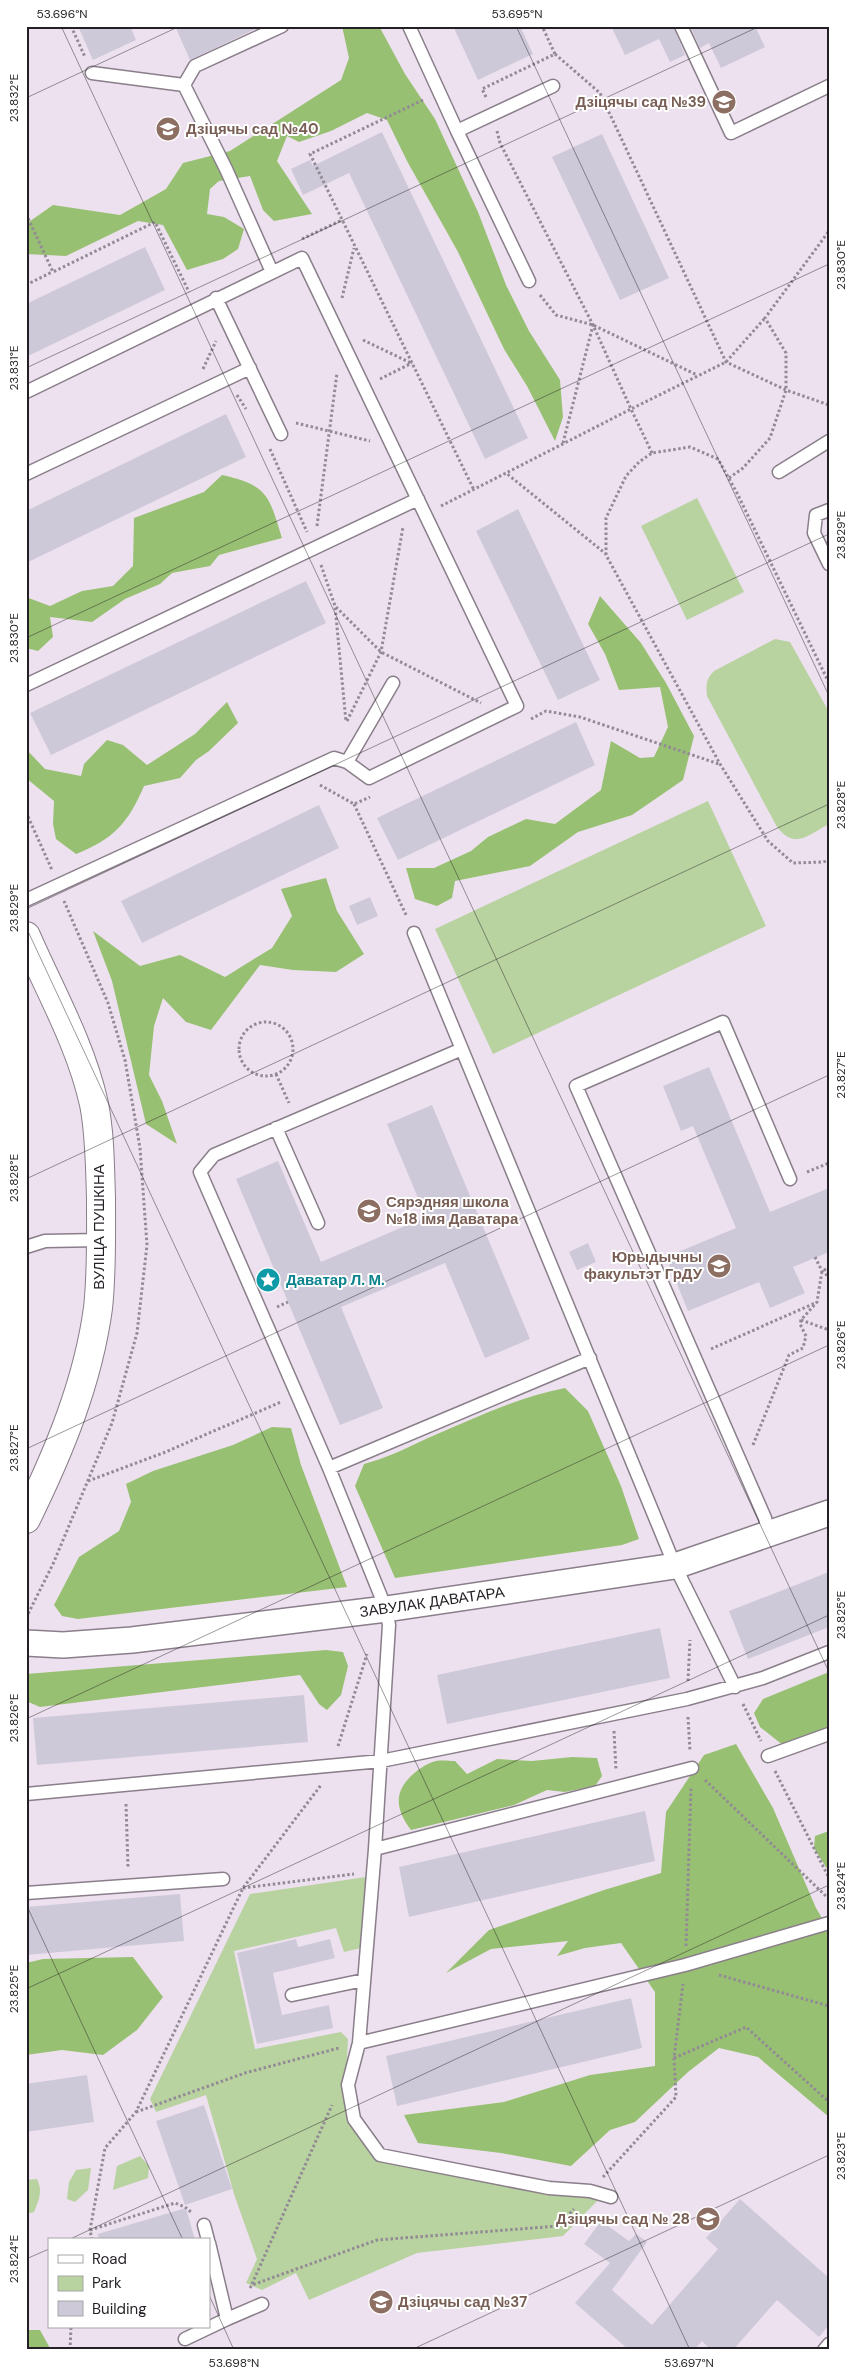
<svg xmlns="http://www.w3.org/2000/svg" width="855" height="2376" font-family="'DM Sans',sans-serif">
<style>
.green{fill:#b8d2a0}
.forest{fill:#98c072}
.building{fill:#cec9d9}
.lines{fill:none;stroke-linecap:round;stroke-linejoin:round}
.service-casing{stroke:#897e8a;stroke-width:15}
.minor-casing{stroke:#897e8a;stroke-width:28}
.tertiary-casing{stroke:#897e8a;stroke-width:30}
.path{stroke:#928a94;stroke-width:3;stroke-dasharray:2.5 2.5;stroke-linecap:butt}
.service{stroke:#fff;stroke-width:12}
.minor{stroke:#fff;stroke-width:25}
.tertiary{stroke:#fff;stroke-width:28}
.ticks{fill:none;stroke:#231f24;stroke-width:1;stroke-opacity:0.45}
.labels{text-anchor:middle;stroke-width:4;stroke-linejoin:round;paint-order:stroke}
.education-label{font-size:15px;font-weight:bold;fill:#785e54;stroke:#fff;text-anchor:end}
.street-label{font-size:15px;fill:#231f24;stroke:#fff}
.culture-label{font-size:15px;font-weight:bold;fill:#0d838f;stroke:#fff;text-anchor:start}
.neatline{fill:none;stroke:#231f24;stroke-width:2}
.ticks-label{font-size:12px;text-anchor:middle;fill:#231f24}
</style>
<rect width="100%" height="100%" fill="#ede1ef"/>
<!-- green -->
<path class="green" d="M697 498 744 592 687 620 641 526Z
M775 639 790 642 829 712V824C808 835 795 850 777 827L707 696C706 685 706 679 714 671Z
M708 801 766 926 493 1054 435 929Z
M366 1877 361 1948 344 1952 336 1928 234 1951 255 2049 341 2032 348 2039 345 2096 378 2158 599 2199 563 2236 417 2253 309 2300 296 2273 262 2290 246 2283 257 2259 234 2194 206 2095 156 2112 150 2099 250 1894Z
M140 2156 149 2166 148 2178 113 2190 117 2166Z
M91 2168 88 2190 75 2202 67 2199 69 2182 76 2170Z
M37 2179C43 2191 39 2200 34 2212L26 2214V2180Z"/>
<!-- forest -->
<path class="forest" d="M342 26H379L405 74 435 119 478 212 506 285 529 331 560 380 563 417 555 441 527 386 504 349 458 252 407 161 387 120 367 113 331 131 299 142 287 136 277 161 312 214 274 221 263 210 250 176 219 181 210 189 207 214 224 217 244 229 238 249 223 259 187 270 163 225 138 221 66 256 26 254V224L53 205 120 215 166 189 183 163 230 151 341 80 349 58Z
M222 475C268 485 269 496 282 538L219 555 210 566 172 573 160 584 125 599 92 622 50 617 53 637 38 651 26 648V597L50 606 82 591 113 586 133 566 134 518 204 492Z
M600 596 641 643 666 683 694 736 683 780 632 815 578 832 530 866 455 881 452 898 437 906 415 899 406 868H434L471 851 488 837 526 819 555 824 601 790 611 741 640 758 654 757 668 727 660 687 619 690 605 654 588 624Z
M227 702 238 723 209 751 196 760 180 778 144 786C128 823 114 839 76 854L56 839 53 824 54 801 26 778V749L45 769 81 776 84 764 107 740 123 745 147 765 195 734Z
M326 878 337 911 364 954 336 972 293 970 260 965 211 1030 186 1022 163 998 154 1026 149 1075 162 1101 177 1144 146 1124 112 981 93 931 140 966 180 955 225 977 272 948 292 916 281 889Z
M565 1388 588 1411 621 1486 639 1539 622 1545 395 1578 355 1486 364 1464C390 1457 404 1449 428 1438 472 1419 518 1397 565 1388Z
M272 1427 291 1428 301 1465 347 1587 78 1619 62 1616 54 1605 79 1557 119 1531 131 1502 126 1484 153 1471 233 1445Z
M326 1650 343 1652 348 1666 341 1695 327 1710 319 1704 300 1675 40 1707 26 1701V1674Z
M829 1672V1730L784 1746 760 1727 754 1713 763 1699Z
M736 1744 773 1808 816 1908 829 1930V2117L758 2057 719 2048 688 2072 635 2122 610 2130 571 2166 501 2153 418 2143 404 2115 504 2102 590 2075 655 2066V1992L621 1943 585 1948 557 1956 568 1941 491 1949 446 1973 489 1930 604 1890 661 1873 666 1812 704 1755Z
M572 1757 597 1758 602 1776 595 1786 565 1792 547 1790 514 1805 411 1830C396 1810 393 1793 412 1775 419 1769 427 1763 436 1761 442 1760 449 1761 455 1761L467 1774 497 1759 532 1761Z
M829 1831V1872L814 1848 815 1836Z
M133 1957 163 1997 137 2030 103 2055 62 2050 26 2055V1963L43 1959Z
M26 2330H40L51 2350H26Z"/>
<!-- building -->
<path class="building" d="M78 26H130L136 40 93 60Z
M175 26H262L190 60Z
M453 26H520L533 54 478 80Z
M611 26H673L685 55 670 62 659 39 625 55Z
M690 26H755L765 47 721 68 709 43 700 48Z
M382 132 528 438 485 459 349 173 303 195 291 169 310 160 313 166Z
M602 134 669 278 620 300 552 157Z
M145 247 165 290 26 357V304Z
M226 414 246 457 26 563V511Z
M518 509 600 680 558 700 476 531Z
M306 581 326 623 51 755 30 713Z
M576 722 595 765 398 860 377 818Z
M319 805 339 848 142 943 121 901Z
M370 897 378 916 357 925 349 906Z
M709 1067 770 1212 829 1188V1252L793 1267 805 1293 770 1308 759 1282 688 1311 666 1257 736 1228 693 1126 681 1131 663 1086Z
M432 1105 530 1339 485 1358 445 1263 341 1307 383 1408 340 1425 236 1179 278 1161 321 1262 426 1217 387 1124Z
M588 1243 596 1262 577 1270 569 1252Z
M829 1572V1627L748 1659 729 1611Z
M660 1628 670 1678 447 1724 437 1675Z
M304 1695 308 1742 37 1765 33 1718Z
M645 1811 655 1861 409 1917 399 1867Z
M180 1894 184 1941 26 1955V1907Z
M296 1939 298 1947 330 1939 335 1958 273 1973 282 2015 329 2005 333 2028 257 2044 237 1953Z
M631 1998 642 2048 397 2106 386 2056Z
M87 2075 94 2122 26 2132V2084Z
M204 2105 232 2189 185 2205 156 2121Z
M740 2199 829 2278V2325L819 2337 777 2300 733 2350H711L702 2341 694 2350H629L575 2303 610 2263 584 2244 601 2221 629 2241 636 2234 647 2242 612 2290 652 2325 718 2249 706 2238Z
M186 2208 195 2240H99L98 2234Z"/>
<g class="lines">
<defs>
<path id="service" d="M409 26 457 131 553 86
M681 26 731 133 829 86
M92 73 184 85 226 169 272 272
M184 85 195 66 282 26
M457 131 529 281
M216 298 281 434
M26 392 302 258 517 706 369 778 347 762 334 758 26 900
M779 472 829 441
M26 474 250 368
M829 510 816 515 814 533 829 564
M26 685 418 499
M347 762 393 683
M414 933 675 1566 735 1687
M462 1049 214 1155 200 1172 329 1468 386 1609 389 1625 375 1849 359 2043 348 2085 354 2119 380 2155 549 2188 590 2191 611 2197
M276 1128 318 1223
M26 1247 45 1241 101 1240
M329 1468 590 1358
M769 1535 765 1518 576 1086 723 1022 790 1179
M768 1756 829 1734
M26 1794 381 1761 687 1699 763 1678 829 1652
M375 1849 692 1768
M26 1893 223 1879
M292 1995 364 1980
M359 2043 685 1965 829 1923
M204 2225 208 2240
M227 2319 262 2304
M185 2339 227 2319 209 2243
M824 2350 829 2344"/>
<path id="minor" d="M26 1643 63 1645 132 1640 386 1609 675 1566 829 1513"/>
<path id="tertiary" d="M26 936C50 991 81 1045 94 1104 100 1134 100 1168 101 1198 101 1235 102 1272 98 1308 88 1382 59 1452 26 1519"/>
</defs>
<!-- service casing -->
<use href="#service" class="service-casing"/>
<!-- minor casing -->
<use href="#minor" class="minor-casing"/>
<!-- tertiary casing -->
<use href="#tertiary" class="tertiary-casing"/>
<!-- path -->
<path class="path" d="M71 26 85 57
M555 54 600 93 726 362 786 390 829 405
M486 97 482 89 555 54 542 26
M423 100 310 154 474 490
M497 131 500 143 593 325 631 409 506 473
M26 214 53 272 155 222 189 292
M302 239 342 220
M26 285 52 272
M540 295 556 315 593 325 697 375
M342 298 354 248
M363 340 411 363
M203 369 216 341
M380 379 412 363
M237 395 246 409
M296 423 370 441
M563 443 593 325
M270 449 307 532
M652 453 631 409 726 362 765 318
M729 478 743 468 770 438 786 390V353L765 318 829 231
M441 506 506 473 606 554
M317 526 337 373
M321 565 335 606 346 722
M336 607 381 652 481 703
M829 683 737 493 718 459 690 447 652 453 639 462 626 476 606 518V555L720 764 768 841 793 863 823 862 829 860
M531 719 546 711 580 717 719 764
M347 721 381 652 403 527
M320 785 354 804 370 797
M354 804 407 917
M26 812 52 870
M239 1049a27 27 0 1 1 54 0a27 27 0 1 1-54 0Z
M276 1074 289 1103
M807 1172 829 1163
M815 1257 822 1271 829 1277
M277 1307 288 1302
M801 1320 829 1330
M711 1349 815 1303
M753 1445 789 1355 803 1348 806 1336 800 1324 801 1320 817 1302 822 1271 829 1268
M88 1481 163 1453 281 1402
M26 1618 53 1564 112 1423 137 1333 147 1245 140 1148 125 1060 108 1003 64 901
M688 1681 690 1640
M743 1704 761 1741
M688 1717 690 1751
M614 1731 616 1770
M338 1746 367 1654
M775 1771 829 1878
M705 1780 829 1899
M126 1804 128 1867
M243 1888 354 1874
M686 1946 691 1787
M719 1975 829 2006
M674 2058 746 2027 829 2102
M136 2112 245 2073 339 2048
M603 2177 676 2097 674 2058 683 1984
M90 2230 175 2203 185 2207 191 2212
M92 2240 90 2230 105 2148 136 2112 243 1888 321 1785
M252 2284 332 2105
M250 2288 252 2285 377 2240 558 2226 574 2209
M70 2350 71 2327"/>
<!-- service -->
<use href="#service" class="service"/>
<!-- minor -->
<use href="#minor" class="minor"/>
<!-- tertiary -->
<use href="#tertiary" class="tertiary"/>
</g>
<!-- ticks -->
<path class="ticks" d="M61 26 829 1672M516 26 829 696M26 98 180 26M26 368 760 26M26 638 829 264M26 909 829 534M26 927 690 2350M26 1179 829 804M26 1449 829 1075M26 1719 829 1345M26 1904 183 2240M26 1989 829 1615M68 2240 829 1885M26 2259 49 2249M209 2295 234 2350M411 2350 829 2155"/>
<!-- icons -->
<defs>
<symbol id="school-disc" viewBox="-11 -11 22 22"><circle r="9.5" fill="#8d6e63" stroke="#fff"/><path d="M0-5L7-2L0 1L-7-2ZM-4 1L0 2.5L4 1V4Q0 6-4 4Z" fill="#fff"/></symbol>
<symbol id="university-disc" viewBox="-11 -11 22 22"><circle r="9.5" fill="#8d6e63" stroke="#fff"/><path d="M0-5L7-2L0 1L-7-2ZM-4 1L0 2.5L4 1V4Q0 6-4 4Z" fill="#fff"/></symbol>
<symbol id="sight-disc" viewBox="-11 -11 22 22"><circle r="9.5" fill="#0f9aa8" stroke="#fff"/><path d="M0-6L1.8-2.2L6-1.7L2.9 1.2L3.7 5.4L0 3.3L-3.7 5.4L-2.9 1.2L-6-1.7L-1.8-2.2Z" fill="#fff"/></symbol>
</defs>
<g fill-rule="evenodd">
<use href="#school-disc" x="710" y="88" width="28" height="28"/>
<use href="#school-disc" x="154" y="115" width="28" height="28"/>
<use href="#school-disc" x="355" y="1197" width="28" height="28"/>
<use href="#university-disc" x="705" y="1252" width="28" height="28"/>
<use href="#sight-disc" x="254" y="1266" width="28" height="28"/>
<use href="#school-disc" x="694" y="2205" width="28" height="28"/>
<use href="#school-disc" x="367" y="2288" width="28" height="28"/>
</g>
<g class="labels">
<!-- education labels -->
<g class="education-label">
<text x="706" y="107">Дзіцячы сад №39</text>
<text x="186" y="134" text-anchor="start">Дзіцячы сад №40</text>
<text x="386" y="1207" text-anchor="start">Сярэдняя школа<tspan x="386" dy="17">№18 імя Даватара</tspan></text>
<text x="702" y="1262">Юрыдычны<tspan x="702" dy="17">факультэт ГрДУ</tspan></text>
<text x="690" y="2224">Дзіцячы сад № 28</text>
<text x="398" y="2307" text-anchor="start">Дзіцячы сад №37</text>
</g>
<!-- street labels -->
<g class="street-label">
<text transform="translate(99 1227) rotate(-90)" y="5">ВУЛІЦА ПУШКІНА</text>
<text transform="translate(432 1602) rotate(-8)" y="5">ЗАВУЛАК ДАВАТАРА</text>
</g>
<!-- culture labels -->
<g class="culture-label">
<text x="286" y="1285">Даватар Л. М.</text>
</g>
</g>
<!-- border -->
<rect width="855" height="2376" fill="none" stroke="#ffffff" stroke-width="55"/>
<!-- legend -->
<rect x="48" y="2238" width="162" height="90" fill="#ffffff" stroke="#a7a5a7"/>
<rect x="58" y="2255" width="25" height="8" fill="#ffffff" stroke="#a7a5a7"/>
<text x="92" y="2264" font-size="15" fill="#231f24">Road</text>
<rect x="58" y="2276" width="25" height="15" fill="#b8d2a0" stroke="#a7a5a7"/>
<text x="92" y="2288" font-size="15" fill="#231f24">Park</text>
<rect x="58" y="2301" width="25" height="15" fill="#cec9d9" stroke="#a7a5a7"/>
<text x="92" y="2314" font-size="15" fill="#231f24">Building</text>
<rect x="28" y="28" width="800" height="2320" class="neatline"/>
<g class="ticks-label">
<text x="62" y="18">53.696°N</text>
<text x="517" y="18">53.695°N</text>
<text transform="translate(14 98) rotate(-90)" y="4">23.832°E</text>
<text transform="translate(841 265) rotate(-90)" y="4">23.830°E</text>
<text transform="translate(14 368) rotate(-90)" y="4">23.831°E</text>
<text transform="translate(841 535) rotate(-90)" y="4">23.829°E</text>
<text transform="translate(14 638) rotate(-90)" y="4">23.830°E</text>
<text transform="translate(841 805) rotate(-90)" y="4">23.828°E</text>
<text transform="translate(14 908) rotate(-90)" y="4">23.829°E</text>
<text transform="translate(841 1075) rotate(-90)" y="4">23.827°E</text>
<text transform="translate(14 1178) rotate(-90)" y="4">23.828°E</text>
<text transform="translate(841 1345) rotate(-90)" y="4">23.826°E</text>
<text transform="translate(14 1448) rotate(-90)" y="4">23.827°E</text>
<text transform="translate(841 1615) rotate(-90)" y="4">23.825°E</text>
<text transform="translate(14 1718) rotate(-90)" y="4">23.826°E</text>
<text transform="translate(841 1886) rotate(-90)" y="4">23.824°E</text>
<text transform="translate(14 1989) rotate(-90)" y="4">23.825°E</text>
<text transform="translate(841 2156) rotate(-90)" y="4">23.823°E</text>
<text transform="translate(14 2259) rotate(-90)" y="4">23.824°E</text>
<text x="234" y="2367">53.698°N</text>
<text x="689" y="2367">53.697°N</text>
</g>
</svg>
